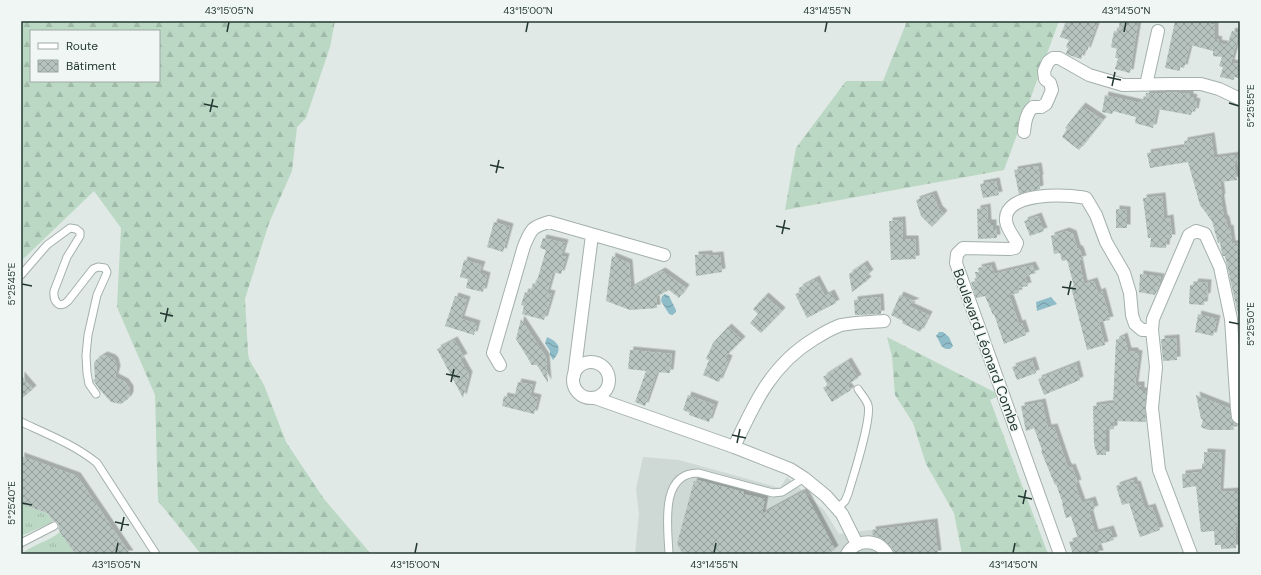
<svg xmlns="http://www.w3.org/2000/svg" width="1261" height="575" font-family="'DM Sans',sans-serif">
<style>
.built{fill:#ced8d4}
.grass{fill:url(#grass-tufts)}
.forest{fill:url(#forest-firs);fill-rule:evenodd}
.water{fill:url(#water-waves)}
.building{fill:url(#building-cross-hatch);filter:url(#shadow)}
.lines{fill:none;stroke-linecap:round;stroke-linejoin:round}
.service-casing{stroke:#a4b0ac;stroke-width:9}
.minor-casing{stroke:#a4b0ac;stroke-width:14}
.service{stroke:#fff;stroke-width:7}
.minor{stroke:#fff;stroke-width:12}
.ticks{fill:none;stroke:#233732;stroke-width:1.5}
.labels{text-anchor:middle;stroke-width:3;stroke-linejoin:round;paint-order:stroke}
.street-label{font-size:14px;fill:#233732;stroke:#f0f6f3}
.neatline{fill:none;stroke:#233732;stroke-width:1.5}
.ticks-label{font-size:10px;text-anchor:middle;fill:#233732}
</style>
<defs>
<pattern id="grass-tufts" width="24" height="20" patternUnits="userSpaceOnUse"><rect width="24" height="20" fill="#bbd8c4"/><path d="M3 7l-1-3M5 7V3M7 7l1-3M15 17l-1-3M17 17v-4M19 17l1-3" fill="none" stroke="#a0baa9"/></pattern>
<pattern id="forest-firs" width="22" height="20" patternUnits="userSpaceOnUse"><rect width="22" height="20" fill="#bbd8c4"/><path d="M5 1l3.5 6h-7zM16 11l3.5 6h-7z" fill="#a0baa9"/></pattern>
<pattern id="water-waves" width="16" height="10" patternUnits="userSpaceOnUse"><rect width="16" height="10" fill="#8ebcc8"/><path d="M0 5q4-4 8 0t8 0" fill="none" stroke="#749aa3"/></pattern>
<pattern id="building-cross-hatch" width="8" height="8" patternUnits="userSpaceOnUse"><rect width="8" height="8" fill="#b6c3be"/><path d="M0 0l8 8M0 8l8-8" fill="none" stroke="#949f9b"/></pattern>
<filter id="shadow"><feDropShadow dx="3.5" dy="-3.5" stdDeviation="0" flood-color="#0004"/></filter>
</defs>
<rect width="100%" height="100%" fill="#e0e9e5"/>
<!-- built -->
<path class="built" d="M643 457 679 460 780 488 787 477 824 510 839 534 934 522 938 554H635L639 514 636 489Z"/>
<!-- grass -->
<path class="grass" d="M21 504 47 513 53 522 21 536Z
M60 532 75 554H22C33 544 48 542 60 532Z"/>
<!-- forest -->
<path class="forest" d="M21 21H335L330 47 306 118 297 127 292 171 269 223 245 299 248 353 249 359 264 385 286 442 324 499 371 554H201L158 501 155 395 117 307 121 228 94 191 21 261ZM31 31H159V81H31Z
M907 21H1059L1004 170 785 210 796 148 846 81H883Z
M887 337 1000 395 990 400 1048 554H962L954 513 926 464 913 423 895 395 892 357Z"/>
<!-- water -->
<path class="water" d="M665 294 669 296 676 310V312L672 315 669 314 661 301 662 296Z
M1051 297 1057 304 1037 311 1036 302Z
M939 332H943L949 337 953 346 950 349C940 350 941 342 936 336Z
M547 337C559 342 563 349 553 360L550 355V351L545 343Z"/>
<!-- building -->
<path class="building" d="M1066 21H1098L1087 51 1084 49 1081 59 1066 54 1068 48 1066 47 1069 40 1060 37Z
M1120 21H1137V23H1138L1130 73 1115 69 1118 58H1115L1117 49 1111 47 1114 31 1118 32Z
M1175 21H1211V24H1215V39L1219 40 1218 43 1227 45 1232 31 1239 33 1231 63 1240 64 1238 78 1234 77V80L1220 77 1223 67 1219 66 1222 57 1213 56V51L1191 45H1190L1184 68 1180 67V71L1165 68Z
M1167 92 1190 94V97L1194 98 1193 101 1197 102 1195 112 1192 111 1191 115 1157 109 1153 128 1135 123 1136 117 1113 111 1112 114 1102 112 1105 95 1140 103V100L1145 101 1146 93H1166Z
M1082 106 1103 120 1079 150 1062 137 1067 129 1065 128Z
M1211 136 1214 158 1238 155 1234 164 1237 180 1220 182 1222 197H1221V200L1224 218 1226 220 1228 229 1230 228 1232 244 1240 243V314H1238L1225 256H1223L1222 254 1220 242 1218 243 1212 221 1200 205 1188 162 1150 168 1147 153 1185 147 1184 141Z
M1038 166 1040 178H1039L1040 189 1019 194 1014 170Z
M996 181 999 195 983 198 980 184Z
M933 194 939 209 944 214 932 227 921 216 916 200Z
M1162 196 1164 219 1170 218 1172 238H1167L1166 248 1150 247 1151 238H1148L1143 198Z
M987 207 988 223H993V229H996L997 238 978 239 977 209Z
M1116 209 1127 210V228H1116Z
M1038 216 1044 231 1030 236 1024 221Z
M902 220 903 239H915L916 259 891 260 889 221Z
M494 222 510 227 503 252 487 247Z
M1066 231 1073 234 1077 248 1080 250 1083 259 1079 260 1084 284 1094 281 1098 293 1102 291 1110 320 1099 322 1105 345 1087 350 1071 287 1074 286 1067 260 1062 261 1060 253 1054 254 1051 236Z
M543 238 565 243 561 256 566 257 561 274 553 272 547 293 552 294 544 320 522 314 524 306 521 305 525 292 530 293 533 283 536 284 546 250 540 248Z
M709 254V256L720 255 722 272 696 276 695 255Z
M612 256 629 263 631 288 662 271 686 288 679 298 669 290 656 297 657 308 630 310 606 301Z
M464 260 482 265 479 273 487 276 483 292 466 288 468 279 460 277Z
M864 264 870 273 865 277 868 280 852 292 849 274Z
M991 265 994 274 1032 265 1036 273 1025 276 1028 286 1018 288 1019 293 1009 295 1019 324 1022 323 1026 335 1004 344 994 314 993 315 985 296 976 298 971 282 977 281 975 272H979L978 268Z
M1140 274 1161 277 1159 285 1155 295 1139 292Z
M816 279 825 296 831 293 836 303 807 318 795 294 801 292 799 288Z
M1195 282 1208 283 1207 297 1205 296 1204 305 1189 304 1190 285H1194Z
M900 295 916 302 907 305 929 315 920 332 902 323 903 321 891 315Z
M455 296 467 300 461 319 477 324 474 335 445 326Z
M765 296 782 311 761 333 750 323 758 314 753 309Z
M880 297 881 314 855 315 854 300Z
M1198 314 1217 319 1213 336 1195 332Z
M521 319 546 357 548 383 537 365H532L516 339Z
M728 327 742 340 725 357 729 359 719 382 703 375 709 360 706 359 713 343Z
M1124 336 1128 351H1135V353L1139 354 1135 385H1141V391H1146L1145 409 1146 422 1114 421V429L1106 430V455H1097L1094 444 1093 406 1113 403 1116 340Z
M1176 338 1177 360 1163 361 1161 339Z
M454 340 464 357 460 359 469 375 463 398 437 349Z
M630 350 672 354 670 373 657 372 645 406 635 402 646 371 628 369Z
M104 355 112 358 115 361 117 369 115 377 125 382 130 389V395L128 399 121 404 111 402 100 390 93 380 95 379 94 363 96 360Z
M1032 360 1036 373 1017 380 1012 367Z
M848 361 858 378 847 385 851 390 832 402 823 388 828 385 823 377Z
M1076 364 1080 380 1044 395 1038 379Z
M21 375 33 389 21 399Z
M518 382 533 385 530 396 538 398 534 414 502 406 504 396 514 398Z
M688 395 715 405 709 422 689 415 690 413 683 410Z
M1196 395 1229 408 1232 421 1238 425H1233L1234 430H1208L1201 427 1203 420 1201 419Z
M1042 402 1048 428 1054 427 1067 465 1069 468 1072 467 1078 483 1075 484 1082 503 1092 500 1095 509 1089 511 1095 533 1110 529 1114 540 1097 545 1100 554H1073L1069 542 1078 539 1071 516 1066 518 1062 504H1063L1056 484 1055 485 1041 451 1042 450 1034 428 1026 431 1021 406Z
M1204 452 1222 453 1220 492 1238 491 1240 527H1235L1236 548 1221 549V545H1215L1214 531 1201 532 1196 486 1183 488 1182 474 1202 472V464L1204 463Z
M21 456 77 476 130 554H75L58 529 59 526 57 522 53 521 47 513 21 504Z
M697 480 744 492 743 494 765 499 762 514 804 491 835 549 828 554H683L677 544 694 481 697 482Z
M1133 480 1135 485 1137 484 1145 509 1152 507 1160 530 1140 537 1129 503 1122 505 1116 486Z
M934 522 938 554H894L893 549 887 543 881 538 873 536 872 530Z"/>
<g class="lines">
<defs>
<path id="service" d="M21 275 47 245 70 228 76 229 80 232V236L67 257 54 291C53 301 59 310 68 301L93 269 98 267 105 268 107 272 106 275 97 295 88 335 86 355 87 373 89 384 96 394
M21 422C47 434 75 445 97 463L156 554
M837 509 845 501 848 494C853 477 872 419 868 405 866 399 861 394 858 389
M21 543 54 526
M669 554C668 528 659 473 698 473L773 493 782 492 804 478"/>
<path id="minor" d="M1146 85 1158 31
M1024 132C1025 123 1026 113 1033 107H1041L1046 104 1052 90 1050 83 1045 79 1044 71 1048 62 1053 58H1059L1089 75 1123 85 1170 84H1201L1219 89 1240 99
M573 380a18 18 0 1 1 36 0a18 18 0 1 1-36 0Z
M500 365 493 353 524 246C531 230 531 227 549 222L664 255
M574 376 592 235
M595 398 734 447 790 469 804 478 826 496 842 514 857 544
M734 447C754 404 771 365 814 339 822 334 832 328 841 325 855 322 870 322 884 321
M847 554C856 539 877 538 887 554
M1060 554 956 263 957 254 963 248 1010 249 1015 248 1017 243C1013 236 1007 229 1006 221 1003 191 1068 194 1086 198L1096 215 1106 242 1124 273 1130 293 1132 315 1135 324 1142 330H1152
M1191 554 1159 470 1152 408 1156 367 1152 330 1153 319 1189 235 1196 231 1205 234 1220 267 1231 319 1237 409 1238 417 1240 418"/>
</defs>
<!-- service casing -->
<use href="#service" class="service-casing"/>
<!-- minor casing -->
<use href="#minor" class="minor-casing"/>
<!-- service -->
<use href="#service" class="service"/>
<!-- minor -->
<use href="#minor" class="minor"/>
</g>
<!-- ticks -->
<path class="ticks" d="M227 32 229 22M526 32 528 22M825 32 827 22M1124 32 1126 22M1107 77 1121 80M1112 86 1115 72M1229 103 1239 106M204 104 218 107M210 112 213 99M490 165 504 168M496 173 499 160M776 226 790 229M782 234 785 220M22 284 32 286M1062 287 1076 289M1068 295 1071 281M160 313 173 316M165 322 168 308M1229 322 1239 324M446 374 460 377M451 382 454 369M732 435 746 438M737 443 740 429M1018 496 1032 499M22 503 32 505M1023 504 1026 490M115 522 129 525M121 531 124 517M116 553 118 543M415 553 417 543M714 553 716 543M1013 553 1015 543"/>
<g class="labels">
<!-- street labels -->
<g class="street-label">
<text transform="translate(987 350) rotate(70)" y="5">Boulevard Léonard Combe</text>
</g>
</g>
<!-- border -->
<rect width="1261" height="575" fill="none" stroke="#f0f6f3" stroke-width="44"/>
<!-- legend -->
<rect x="30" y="30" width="130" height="52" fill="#f0f6f3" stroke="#9eaaa6"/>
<rect x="38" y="43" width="20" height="6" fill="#ffffff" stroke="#9eaaa6"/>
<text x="66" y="50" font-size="12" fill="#233732">Route</text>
<rect x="38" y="60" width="20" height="12" fill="url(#building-cross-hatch)" stroke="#9eaaa6"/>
<text x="66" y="70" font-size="12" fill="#233732">Bâtiment</text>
<rect x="22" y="22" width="1217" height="531" class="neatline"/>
<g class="ticks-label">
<text x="229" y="14">43°15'05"N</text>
<text x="528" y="14">43°15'00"N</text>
<text x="827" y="14">43°14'55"N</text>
<text x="1126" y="14">43°14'50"N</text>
<text transform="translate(1250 106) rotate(-90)" y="4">5°25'55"E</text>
<text transform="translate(11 284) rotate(-90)" y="4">5°25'45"E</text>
<text transform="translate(1250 324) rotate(-90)" y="4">5°25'50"E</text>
<text transform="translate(11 503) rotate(-90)" y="4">5°25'40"E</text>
<text x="116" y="568">43°15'05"N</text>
<text x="415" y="568">43°15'00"N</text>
<text x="714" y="568">43°14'55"N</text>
<text x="1013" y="568">43°14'50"N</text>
</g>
</svg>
